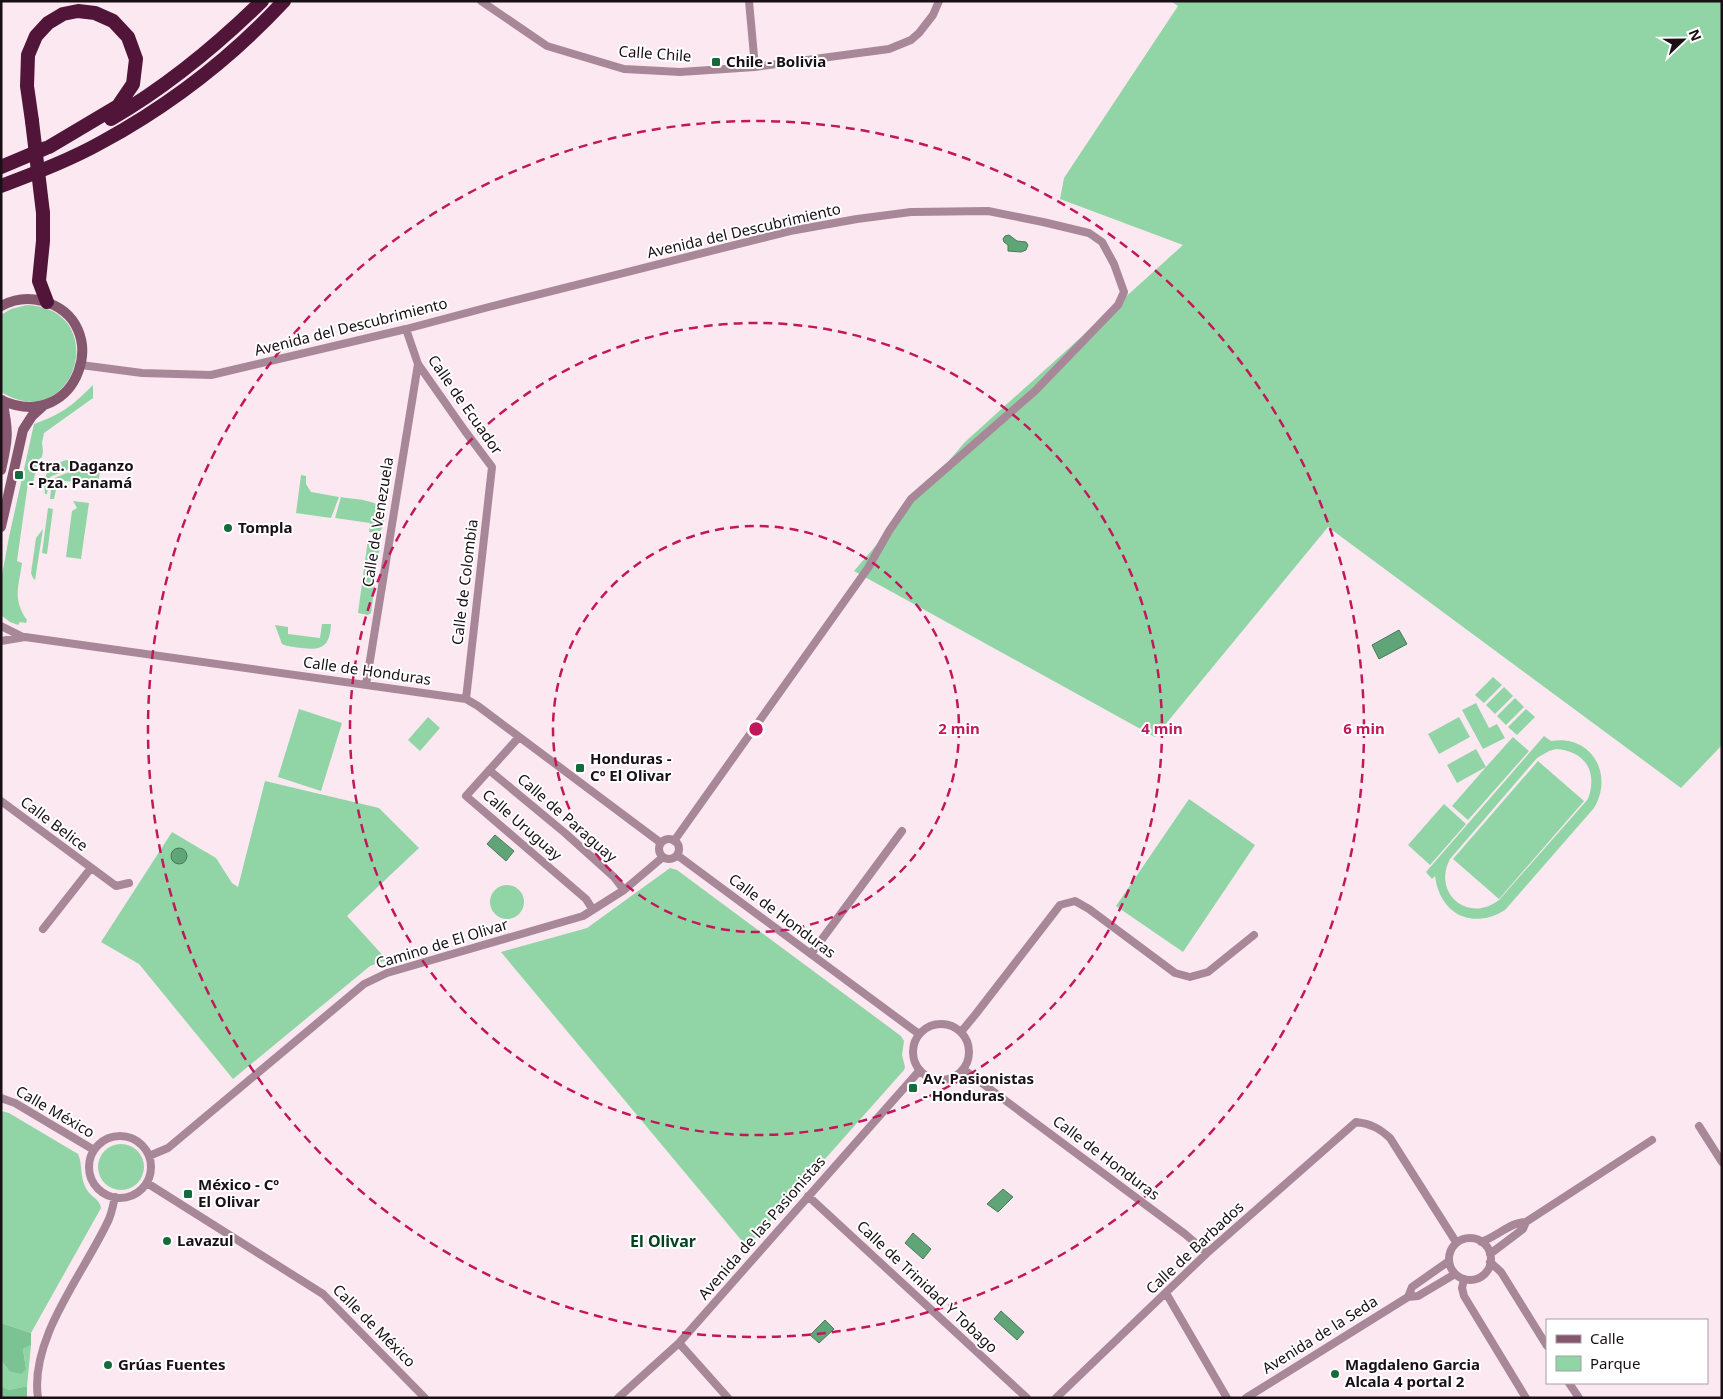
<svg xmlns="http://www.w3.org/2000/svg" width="1723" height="1399" font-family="'Noto Sans',sans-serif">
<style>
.green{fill:#91d4a6;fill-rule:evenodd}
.forest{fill:#7bc393}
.water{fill:#5fa577;stroke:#4a7859}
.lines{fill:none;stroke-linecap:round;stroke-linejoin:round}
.street{stroke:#a88898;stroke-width:8}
.secondary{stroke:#84576f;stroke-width:10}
.highway{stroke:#511539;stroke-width:14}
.highway-bridge{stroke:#511539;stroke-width:14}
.ring{fill:none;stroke:#c2185b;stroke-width:2.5;stroke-dasharray:9 6}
.poi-dot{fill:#166b3d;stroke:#fff;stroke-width:2}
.labels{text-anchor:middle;stroke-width:4;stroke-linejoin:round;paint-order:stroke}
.street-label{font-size:15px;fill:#190f14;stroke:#fff}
.poi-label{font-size:15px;font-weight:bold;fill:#190f14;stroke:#fff;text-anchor:start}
.neighbourhood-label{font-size:16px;font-weight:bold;fill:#064222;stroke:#fff}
.centre{fill:#c2185b;stroke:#fff;stroke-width:2.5}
.ring-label{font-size:15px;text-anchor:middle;font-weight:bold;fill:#c2185b;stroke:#fff;stroke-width:4;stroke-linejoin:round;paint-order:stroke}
</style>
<rect width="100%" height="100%" fill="#fce8f1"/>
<!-- green -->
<path class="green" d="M1171 1H1722V745L1681 788 1328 527 1155 737 854 571 965 442 1183 245 1060 199 1064 178 1178 6Z
M27 305C113 309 75 437 1 392V315L11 309Z
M93 385V398L44 433 42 443 43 451 42 457 38 460 33 483H28L17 561 22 563C19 586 12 599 27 620L26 623 20 622 18 625 10 622 1 615V581L9 537 34 424C62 414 72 406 93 385Z
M67 460 85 462 96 467 78 465 50 477 47 494H45C43 475 47 465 67 460Z
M79 468 100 471 98 485 58 480 54 499H50L52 479Z
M301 475 306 476V484L311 492 339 497 331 518 296 513Z
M341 497C351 499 364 499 374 503 385 508 387 526 378 533L369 532 370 523 335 518Z
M73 501 89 503 81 559 66 557 72 511 77 508Z
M48 508 53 509 47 554 42 553Z
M43 529 35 580 33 578 31 573 36 538Z
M368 539 376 540 380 545 371 613 368 615 358 613Z
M322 624H331C330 646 322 651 302 648 295 647 288 647 282 644L275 625 288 627V634L320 638Z
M1493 677 1502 685 1484 703 1475 695Z
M1504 687 1513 696 1495 714 1486 705Z
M1515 698 1524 707 1506 725 1497 716Z
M1476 703 1489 728 1497 724 1505 738 1483 749 1462 710Z
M299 709 342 723 321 791 278 777Z
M1526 709 1535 717 1517 735 1508 727Z
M428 717 440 728 420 751 408 740Z
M1459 717 1470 737 1439 754 1428 734Z
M1544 736 1551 741C1592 734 1614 775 1594 808L1505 910C1473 930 1440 915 1435 876L1432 879 1426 872ZM1556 749C1585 751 1598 771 1588 799L1499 900C1468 924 1432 893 1450 859L1537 758 1549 751Z
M1513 737 1529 751 1468 820 1452 806 1486 767 1457 783 1447 765 1476 749 1486 767Z
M1538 761 1584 801 1499 899 1453 859Z
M265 781 379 808 419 848 347 916 387 960 370 966 233 1079 139 964 101 942 172 832 216 858 232 883 238 887Z
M1189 799 1255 845 1183 952 1116 906Z
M1444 804 1466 824 1430 865 1408 845Z
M670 868 677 870 901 1036 904 1041 902 1055 905 1067 904 1070 747 1247 501 952 587 928Z
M490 902a17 17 0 1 1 34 0a17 17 0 1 1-34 0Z
M1 1111 9 1113 78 1154C83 1164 79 1177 87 1190 91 1197 100 1199 101 1208L31 1333 1 1323Z
M98 1167a23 23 0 1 1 46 0a23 23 0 1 1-46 0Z
M31 1345 27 1386 9 1390 1 1386V1360L9 1371 26 1369 23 1349Z"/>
<!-- forest -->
<path class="forest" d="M1 1323 31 1333V1345L23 1349 26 1369 21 1374 9 1371 1 1360Z
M1 1386 9 1390 27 1386V1398H1Z"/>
<!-- water -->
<path class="water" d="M1009 235 1017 241 1026 242 1028 245 1026 250 1021 252 1008 251V245L1004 242 1003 239 1005 236Z
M1399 630 1407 644 1379 659 1372 645Z
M495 835 514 851 506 861 487 844Z
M171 856a8 8 0 1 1 16 0a8 8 0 1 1-16 0Z
M1003 1189 1013 1197 998 1212 987 1204Z
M913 1233 931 1249 923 1259 905 1243Z
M1001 1311 1024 1332 1017 1340 994 1319Z
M825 1320 834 1329 819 1343 810 1335Z"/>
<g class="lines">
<!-- street -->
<path class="street" d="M481 1 547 46 624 69 680 72 755 67 889 49 911 40 919 33 933 15 939 1
M749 1 755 67
M406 329 418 364 465 431 492 467 466 699
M81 365 142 373 211 375 406 329 485 308 790 231 857 219 911 212 988 211 1043 222 1089 233 1102 242 1114 264 1124 292 1118 305 1035 391 911 499 889 531 868 568 674 841
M1 626 23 637
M1 641 25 637 466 699 478 706 661 843
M366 685 418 364
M519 737 466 796 586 899 593 910
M489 770 565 833 614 877 624 890
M1 801 116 886 129 883
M659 849a10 10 0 1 1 20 0a10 10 0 1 1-20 0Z
M677 855 919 1034
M43 929 91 868
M811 954 902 831
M913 1052a28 28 0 1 1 56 0a28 28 0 1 1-56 0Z
M961 1032 975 1015 1060 905 1075 901 1089 909 1175 973 1190 977 1208 972 1254 935
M963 1069 1185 1234 1207 1253
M1 1098 15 1103 94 1150
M1699 1126 1722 1162
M89 1167a31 31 0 1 1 62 0a31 31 0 1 1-62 0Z
M149 1156 168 1148 364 984 387 973 583 916 624 890 663 857
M147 1183 323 1294 425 1398
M808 1196 1027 1398
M1449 1259a21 21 0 1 1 42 0a21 21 0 1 1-42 0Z
M1481 1242C1497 1237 1510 1222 1526 1222L1652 1140
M1490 1254 1523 1229 1526 1222
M1449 1261 1412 1287 1408 1297 1418 1296 1455 1274
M1490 1262 1501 1272 1547 1346
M1464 1279 1462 1288 1464 1296 1526 1398
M1166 1293 1227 1398
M679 1343 728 1398
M1569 1383 1579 1398
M38 1398C29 1338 85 1272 109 1219 112 1212 113 1205 115 1197
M618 1398 679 1343 920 1070
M1056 1398 1207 1253 1356 1122C1371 1124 1379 1128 1390 1138L1456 1242
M1246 1398 1408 1297"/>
<!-- secondary -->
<path class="secondary" d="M1 306C14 299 28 297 42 301 116 320 79 436 1 400
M1 470C8 440 9 431 2 400
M1 527 23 430 32 416 43 406"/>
<!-- highway -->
<path class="highway" d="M111 119C166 87 216 46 262 1
M32 121 27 86 28 55 36 36 48 23 63 14 78 11 95 13 113 21 128 37 136 59 133 84 118 106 49 147
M1 167 46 148
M1 186C35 173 70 160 102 142 170 105 231 58 284 1
M43 213V241L39 281 47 302"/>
<!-- highway-bridge -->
<path class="highway-bridge" d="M32 121 43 213"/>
</g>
<!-- distance rings -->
<g class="ring">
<circle cx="756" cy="729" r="203"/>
<circle cx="756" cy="729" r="406"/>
<circle cx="756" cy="729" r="608"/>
</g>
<!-- markers -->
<g class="poi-dot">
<rect x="711" y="57" width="10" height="10" rx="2.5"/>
<rect x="14" y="470" width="10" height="10" rx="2.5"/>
<circle cx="228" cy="528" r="5"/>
<rect x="575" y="763" width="10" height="10" rx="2.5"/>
<rect x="908" y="1083" width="10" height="10" rx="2.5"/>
<rect x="183" y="1189" width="10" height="10" rx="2.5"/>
<circle cx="167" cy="1241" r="5"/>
<circle cx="108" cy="1365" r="5"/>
<circle cx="1335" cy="1374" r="5"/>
</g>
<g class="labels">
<!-- street labels -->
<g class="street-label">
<text transform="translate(655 54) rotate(4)" y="5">Calle Chile</text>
<text transform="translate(744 231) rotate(-13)" y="5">Avenida del Descubrimiento</text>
<text transform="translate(351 327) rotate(-14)" y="5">Avenida del Descubrimiento</text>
<text transform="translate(465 405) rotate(55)" y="5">Calle de Ecuador</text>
<text transform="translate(378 522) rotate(-81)" y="5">Calle de Venezuela</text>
<text transform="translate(465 582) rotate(-83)" y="5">Calle de Colombia</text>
<text transform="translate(367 671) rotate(8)" y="5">Calle de Honduras</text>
<text transform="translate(567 818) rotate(41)" y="5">Calle de Paraguay</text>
<text transform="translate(54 824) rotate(37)" y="5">Calle Belice</text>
<text transform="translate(522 825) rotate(41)" y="5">Calle Uruguay</text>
<text transform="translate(782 916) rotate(37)" y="5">Calle de Honduras</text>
<text transform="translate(442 944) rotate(-17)" y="5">Camino de El Olivar</text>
<text transform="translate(55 1112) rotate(30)" y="5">Calle México</text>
<text transform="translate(1106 1158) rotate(37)" y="5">Calle de Honduras</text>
<text transform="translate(762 1228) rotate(-49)" y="5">Avenida de las Pasionistas</text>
<text transform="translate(1195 1248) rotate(-43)" y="5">Calle de Barbados</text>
<text transform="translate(927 1287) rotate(43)" y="5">Calle de Trinidad Y Tobago</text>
<text transform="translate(374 1326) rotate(45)" y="5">Calle de México</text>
<text transform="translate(1320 1335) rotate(-32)" y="5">Avenida de la Seda</text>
</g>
<!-- poi labels -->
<g class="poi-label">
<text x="726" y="67">Chile - Bolivia</text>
<text x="29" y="471">Ctra. Daganzo<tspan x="29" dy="17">- Pza. Panamá</tspan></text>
<text x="238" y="533">Tompla</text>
<text x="590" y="764">Honduras -<tspan x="590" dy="17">Cº El Olivar</tspan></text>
<text x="923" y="1084">Av. Pasionistas<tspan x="923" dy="17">- Honduras</tspan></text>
<text x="198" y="1190">México - Cº<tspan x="198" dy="17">El Olivar</tspan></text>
<text x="177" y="1246">Lavazul</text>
<text x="118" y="1370">Grúas Fuentes</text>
<text x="1345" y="1370">Magdaleno Garcia<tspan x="1345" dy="17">Alcala 4 portal 2</tspan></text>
</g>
<!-- neighbourhood labels -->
<g class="neighbourhood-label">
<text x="663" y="1247">El Olivar</text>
</g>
</g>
<circle cx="756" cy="729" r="8" class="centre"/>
<g class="ring-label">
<text x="959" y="734">2 min</text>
<text x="1162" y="734">4 min</text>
<text x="1364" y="734">6 min</text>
</g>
<!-- border -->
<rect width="1723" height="1399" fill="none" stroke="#190f14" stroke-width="5"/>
<!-- legend -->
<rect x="1546" y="1319" width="162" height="65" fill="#ffffff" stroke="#a39fa1"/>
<rect x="1556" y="1335" width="25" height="8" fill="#84576f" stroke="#a39fa1"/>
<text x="1590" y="1344" font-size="15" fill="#190f14">Calle</text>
<rect x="1556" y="1356" width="25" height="15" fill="#91d4a6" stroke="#a39fa1"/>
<text x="1590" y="1369" font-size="15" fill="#190f14">Parque</text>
<!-- north arrow -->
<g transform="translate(1683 40) rotate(68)" stroke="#ffffff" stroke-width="4" paint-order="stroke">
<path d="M0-4L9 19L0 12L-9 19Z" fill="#190f14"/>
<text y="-8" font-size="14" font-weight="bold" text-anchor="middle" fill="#190f14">N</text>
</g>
</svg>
